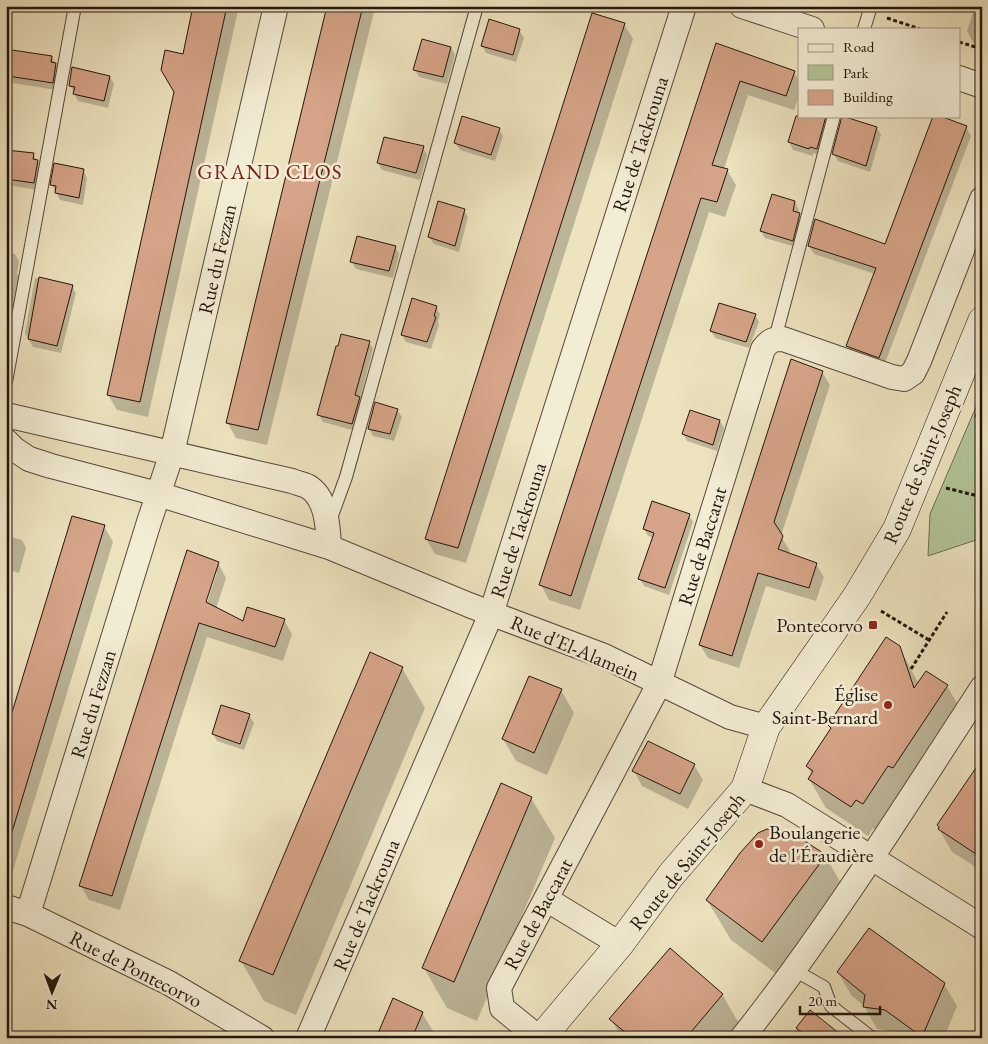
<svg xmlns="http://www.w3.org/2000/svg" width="988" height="1044" font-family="'EB Garamond',serif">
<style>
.green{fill:#b2c597;stroke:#6a6d52}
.shadow{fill:#0003;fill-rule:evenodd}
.building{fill:#d6a488;stroke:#22150e}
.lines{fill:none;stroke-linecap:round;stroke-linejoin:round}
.lane-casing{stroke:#55483a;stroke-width:14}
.street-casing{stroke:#55483a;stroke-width:26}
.secondary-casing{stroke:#22150e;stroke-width:29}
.path{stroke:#22150e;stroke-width:3;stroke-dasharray:4 2.5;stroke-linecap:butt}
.lane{stroke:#f3edd5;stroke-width:12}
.street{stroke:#f3edd5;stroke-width:24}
.secondary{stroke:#f3edd5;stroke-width:28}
.poi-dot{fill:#8f2418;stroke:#f3edd5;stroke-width:2}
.labels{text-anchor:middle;stroke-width:5;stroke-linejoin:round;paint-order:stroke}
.street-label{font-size:20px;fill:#22150e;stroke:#f3edd5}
.poi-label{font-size:20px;fill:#22150e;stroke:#f3edd5;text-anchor:end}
.neighbourhood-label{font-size:21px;letter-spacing:1px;fill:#7a1f14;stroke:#f3edd5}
</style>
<rect width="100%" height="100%" fill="#ede3bf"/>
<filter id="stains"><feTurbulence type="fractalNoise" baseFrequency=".004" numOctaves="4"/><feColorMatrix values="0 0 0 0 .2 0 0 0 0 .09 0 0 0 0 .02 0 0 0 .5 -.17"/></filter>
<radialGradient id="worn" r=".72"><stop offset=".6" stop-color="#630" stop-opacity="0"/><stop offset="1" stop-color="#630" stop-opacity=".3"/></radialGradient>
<!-- green -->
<path class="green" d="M982 393V538L928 556 930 514Z"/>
<!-- shadow -->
<path class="shadow" d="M112 6H136L135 11Z
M194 6H239L148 417 117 410 108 395Z
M328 6H374L375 8 267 445 236 438 227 422Z
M975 6H982V47L975 46 967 31Z
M624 24 633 39 466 563 435 554 426 539Z
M519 30 524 38 516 62 486 53 482 46Z
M717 45 794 72 799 81V97L794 110 748 95 724 169 727 170 736 185 725 217 709 212 580 610 549 600 541 585Z
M451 48 455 55 447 84 419 77 415 70Z
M52 57 60 72 56 90 13 83 9 76Z
M110 77 114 84 108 108 78 101 70 85Z
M799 109V116L825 118 829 125 821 156 813 153V156L793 150 789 142Z
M966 127 971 136 884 366 853 355 848 346 875 274 814 254 809 246H886Z
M877 128 881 135 870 172 838 161 834 154Z
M499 129 503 136 495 161 460 150 455 143Z
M423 147 427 155 420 180 382 170 378 163Z
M6 151 33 155 42 168 38 190 6 185Z
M83 170 87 178 83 205 60 200 52 185Z
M795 202 799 210 798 214 803 222 796 247 765 238 761 231Z
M464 210 468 217 459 252 434 244 429 237Z
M395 247 399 254 393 278 356 269 352 262Z
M6 253 15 254 19 261 17 274 21 281 11 337 6 336Z
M35 278 72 286 76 293 61 353 33 347 25 333Z
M436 307 440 314 438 322 439 325 431 349 406 342 402 335Z
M755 315 759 322 749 348 715 338 711 331Z
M369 342 373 349 360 399 363 405 356 431 323 422 319 415Z
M822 372 830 385 781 536 790 551 788 554 816 564 824 577 816 601 766 586 739 668 708 658 700 645Z
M397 410 402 417 394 441 373 436 369 428Z
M720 421 724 428 717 451 687 441 683 434Z
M689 515 693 522 669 595 644 586 640 579 654 538 648 536 644 529Z
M104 526 113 542 11 877 6 876V736Z
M6 536 22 540 26 548 19 573 6 569Z
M218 563 226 578 216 609 243 623 284 620 292 634 283 661 207 637 120 910 89 900 81 886ZM214 572H217L205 609 203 608Z
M899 647 919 684 947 686 964 715 881 833 873 828 868 836 826 808 809 779 812 775 807 766 832 730 829 725Z
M402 668 425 708 296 1015 264 1001 241 961Z
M561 690 574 713 547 775 516 761 503 739Z
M249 715 254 723 244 750 217 741 213 734Z
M694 765 703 780 688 809 642 786 634 771Z
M982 788V871L952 852 939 829Z
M531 798 555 838 477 1021 447 1008 424 968Z
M825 855 848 896 786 981 731 940 707 900Z
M838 972 944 984 957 1006 944 1038H907L899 1032 877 1029 864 1006 851 995Z
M722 994 745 1034 742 1038H622L611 1019Z
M810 1012 843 1038H790Z
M422 1013 436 1036 435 1038H378Z"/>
<!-- building -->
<path class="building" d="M193 6H227L140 402 107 395 174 92 161 70 165 50 183 54Z
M327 6H363L258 430 226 423Z
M592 13 625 23 458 548 425 539Z
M489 19 520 29 513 55 481 46Z
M422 39 451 47 443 77 413 70Z
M716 43 795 71 786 96 740 81 712 165 728 169 717 202 701 198 571 596 539 585Z
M12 50 52 56 51 62 56 63 53 83 8 76Z
M72 67 110 76 104 101 73 94 75 87 69 86Z
M462 116 500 128 491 155 454 143Z
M796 116H826L817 149 810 147 809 149 788 142Z
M842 116 877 127 866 166 832 154Z
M933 116H940L967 126 879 358 846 346 876 268 808 246 815 219 885 244Z
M384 137 424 146 416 173 377 163Z
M6 150 34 153 33 159 38 160 34 183 6 179Z
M54 163 84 169 79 198 55 193 56 186 50 185Z
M772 194 795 201 793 211 800 213 793 241 760 231Z
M438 201 465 209 455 246 428 237Z
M357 236 396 246 389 271 350 262Z
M39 277 73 285 57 346 28 339Z
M412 298 437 306 434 316 436 317 427 342 401 335Z
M719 303 756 314 746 342 710 331Z
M341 334 370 341 355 395 360 397 352 424 317 415 336 346H338Z
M791 359 823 371 774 522 783 536 778 549 817 563 809 588 758 573 732 656 699 645Z
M375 402 398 409 390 434 368 429Z
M690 410 720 420 713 445 682 434Z
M652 501 690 514 665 588 638 579 654 533 643 529Z
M72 516 105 525 12 832 6 831V732Z
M187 550 219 562 206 602 243 621 247 607 285 619 275 647 199 623 112 896 79 886Z
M886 637 900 646 914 688 926 671 948 685 893 768 888 766 863 804 856 800 851 807 808 779 813 771 806 766 831 728 828 725Z
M370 652 403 667 273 975 239 961Z
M529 676 562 689 534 753 502 739Z
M221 705 250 714 240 744 212 734Z
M648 741 695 764 680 794 632 771Z
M982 759V858L938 829 939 827 937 825Z
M501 783 532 797 454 982 422 968Z
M767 829H777L791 832 826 855 762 942 706 900 740 853 758 833Z
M869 928 945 983 922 1037 885 1010 863 1007 865 995 837 972Z
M670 948 723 994 686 1038H632L609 1019Z
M393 998 423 1012 412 1038H376Z
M810 1010 845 1038H809L796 1028Z"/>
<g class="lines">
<defs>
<path id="lane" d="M864 29 871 6
M775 339 834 116
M6 382 75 6
M330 521 346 477 477 6
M794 970 824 987 831 1006 872 1038"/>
<path id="street" d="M742 6 812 29
M959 78 982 86
M6 415 292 481C297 483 302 484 307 486 327 497 328 527 329 547
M6 441 14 449 29 459 51 466 158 494 329 547 469 605 604 656 730 717 766 727
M745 789 787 805 982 927
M546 899 620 944
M6 907 28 914 169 983 262 1038
M28 914 149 522 172 453 276 6
M308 1038 491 614 684 6
M539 1038 502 1008 499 988 659 684 763 349C770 340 773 339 783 339L892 377 904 379 913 373 919 361 982 199
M742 1038C830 927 905 806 982 688"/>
<path id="secondary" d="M541 1038 620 944 671 875 745 789 766 727 857 596 897 529 982 321"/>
</defs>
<!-- lane casing -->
<use href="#lane" class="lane-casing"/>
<!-- street casing -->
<use href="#street" class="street-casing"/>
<!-- secondary casing -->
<use href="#secondary" class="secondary-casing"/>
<!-- path -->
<path class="path" d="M887 18 920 29
M959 42 982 49
M975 415 982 418
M946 488 982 497
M881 611 929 640
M911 669 947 612"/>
<!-- lane -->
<use href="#lane" class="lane"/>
<!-- street -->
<use href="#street" class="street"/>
<!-- secondary -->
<use href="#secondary" class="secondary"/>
</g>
<!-- markers -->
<g class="poi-dot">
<rect x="868" y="620" width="10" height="10" rx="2.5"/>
<circle cx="888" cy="705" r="5"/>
<circle cx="759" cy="844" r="5"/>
</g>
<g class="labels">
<!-- street labels -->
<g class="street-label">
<text transform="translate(640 144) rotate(-72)" y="7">Rue de Tackrouna</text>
<text transform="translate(217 259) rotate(-77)" y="7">Rue du Fezzan</text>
<text transform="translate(922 464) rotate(-67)" y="7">Route de Saint-Joseph</text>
<text transform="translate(518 530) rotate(-72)" y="7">Rue de Tackrouna</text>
<text transform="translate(702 546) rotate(-73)" y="7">Rue de Baccarat</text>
<text transform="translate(575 648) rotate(23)" y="7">Rue d'El-Alamein</text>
<text transform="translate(93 704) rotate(-73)" y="7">Rue du Fezzan</text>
<text transform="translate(687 861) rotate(-51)" y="7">Route de Saint-Joseph</text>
<text transform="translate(366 905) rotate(-67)" y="7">Rue de Tackrouna</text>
<text transform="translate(538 914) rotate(-62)" y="7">Rue de Baccarat</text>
<text transform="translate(136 969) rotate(27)" y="7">Rue de Pontecorvo</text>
</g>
<!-- poi labels -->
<g class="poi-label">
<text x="863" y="632">Pontecorvo</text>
<text x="878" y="701">Église<tspan x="878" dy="23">Saint-Bernard</tspan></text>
<text x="769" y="839" text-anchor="start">Boulangerie<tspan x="769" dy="23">de l'Éraudière</tspan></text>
</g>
<!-- neighbourhood labels -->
<g class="neighbourhood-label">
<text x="270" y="179">GRAND CLOS</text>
</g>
</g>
<!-- margin -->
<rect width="988" height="1044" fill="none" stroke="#ede3bf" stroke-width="25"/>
<rect x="8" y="8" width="973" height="1029" fill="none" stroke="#22150e" stroke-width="2.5"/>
<rect x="12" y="12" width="963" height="1019" fill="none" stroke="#22150e"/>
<!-- legend -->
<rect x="798" y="28" width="162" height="90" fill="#f3edd5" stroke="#9f9785"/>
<rect x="808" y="44" width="25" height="8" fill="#f3edd5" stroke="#9f9785"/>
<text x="843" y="52" font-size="15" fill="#22150e">Road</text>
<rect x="808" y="65" width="25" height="15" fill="#b2c597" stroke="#9f9785"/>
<text x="843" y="78" font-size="15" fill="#22150e">Park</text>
<rect x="808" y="90" width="25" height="15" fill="#d6a488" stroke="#9f9785"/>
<text x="843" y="102" font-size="15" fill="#22150e">Building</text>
<!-- north arrow -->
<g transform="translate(52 992) rotate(181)" stroke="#f3edd5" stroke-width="4" paint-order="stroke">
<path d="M0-4L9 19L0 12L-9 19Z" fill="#22150e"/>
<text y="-8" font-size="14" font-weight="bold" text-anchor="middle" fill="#22150e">N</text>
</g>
<!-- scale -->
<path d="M800 1006v8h80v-8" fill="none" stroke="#22150e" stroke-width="2.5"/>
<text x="808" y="1006" font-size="15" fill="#22150e" stroke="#f3edd5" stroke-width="4" paint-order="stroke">20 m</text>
<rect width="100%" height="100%" filter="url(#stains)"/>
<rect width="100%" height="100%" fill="url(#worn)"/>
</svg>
